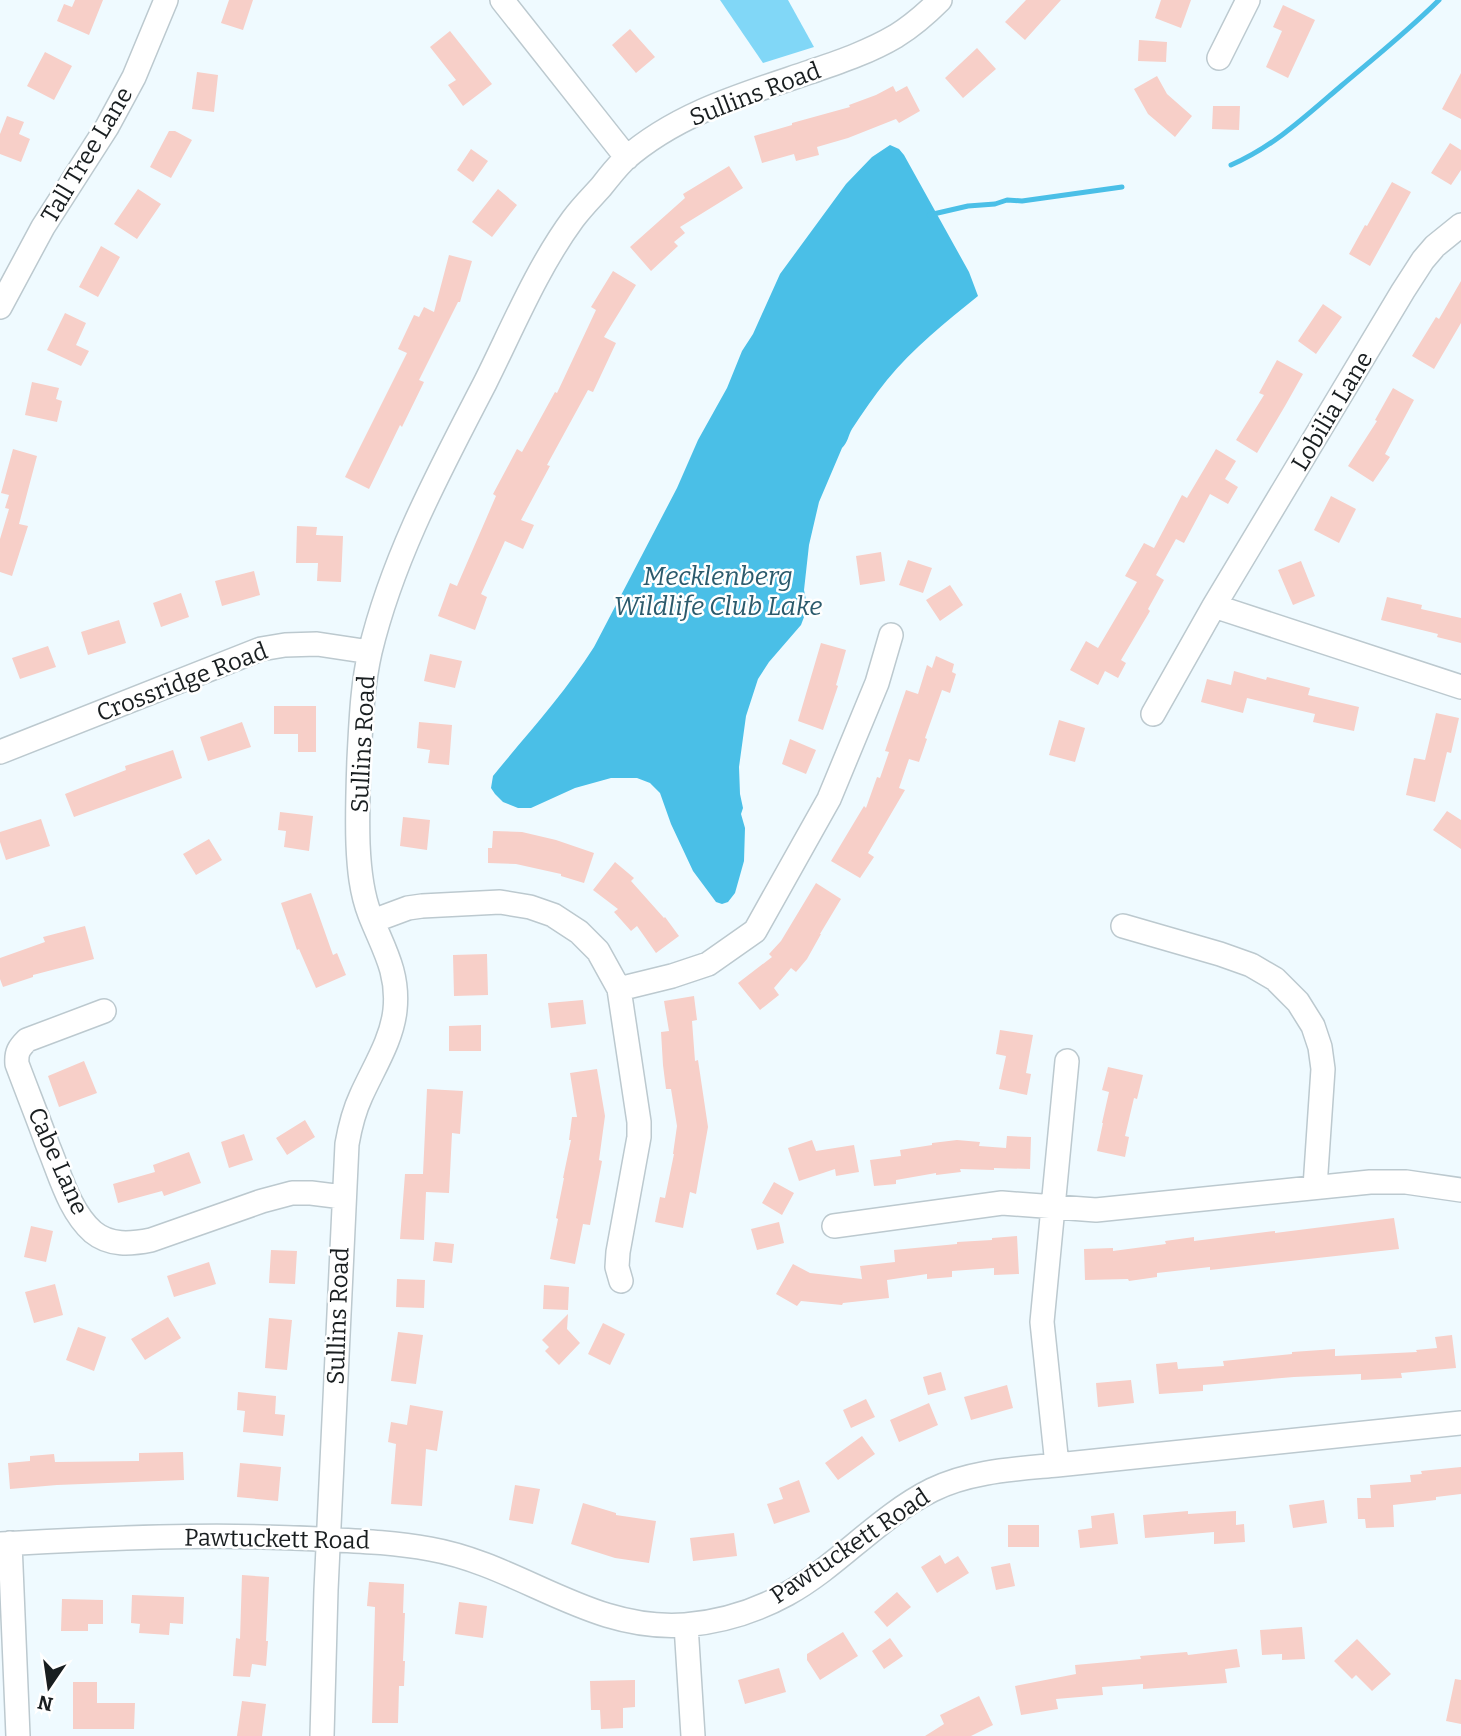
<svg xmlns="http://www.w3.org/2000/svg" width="1461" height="1736" font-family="Bitter,serif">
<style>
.forest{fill:#81d7f7}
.water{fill:#4abfe7}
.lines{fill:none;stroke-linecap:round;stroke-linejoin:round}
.stream{stroke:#4abfe7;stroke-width:5}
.building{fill:#f7cfc8}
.minor-casing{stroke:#bcc9cf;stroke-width:26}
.minor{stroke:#fff;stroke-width:23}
.labels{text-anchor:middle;stroke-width:5;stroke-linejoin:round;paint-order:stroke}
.street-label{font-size:24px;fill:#191e20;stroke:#fff}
.water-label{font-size:26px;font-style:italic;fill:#2b5a6c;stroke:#fff}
</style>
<rect width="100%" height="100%" fill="#effaff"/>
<!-- forest -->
<path class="forest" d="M720 0H788L814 47 763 63Z"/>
<!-- water -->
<path class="water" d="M890 145 899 149 904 155 969 272 978 296C946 322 913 348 887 380 874 396 863 412 852 429 848 436 848 442 842 448L819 502 809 545 804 590 807 605 804 617 801 625 769 662 758 679 746 716 739 767 740 794 743 808 741 814 745 828 744 861 735 893 728 902 722 904 716 902 693 871 671 824 660 793 650 783 637 778H611L575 788 531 808H518L503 802 495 794 491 788 493 776C527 734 565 693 594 647L677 488 698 440 727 388 742 351 753 334 780 274 846 184 872 157Z"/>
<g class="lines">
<!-- stream -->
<path class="stream" d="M1231 165C1273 147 1306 116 1341 86 1374 58 1408 31 1439 0
M929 215 968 206 995 204 1007 200 1022 201 1122 187"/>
</g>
<!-- building -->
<path class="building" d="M75 0H103L89 35 57 21 64 4 72 7Z
M229 0H253L243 30 221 23Z
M1026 0H1061L1025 40 1005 22Z
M1161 0H1191L1181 28 1155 18Z
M1283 5 1315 20 1288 78 1266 67 1282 31 1273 27Z
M630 29 655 57 636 73 612 45Z
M450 31 492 84 463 106 448 85 456 80 430 47Z
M1139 40 1167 42 1166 62 1138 61Z
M977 48 996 69 963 98 945 78Z
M45 52 72 66 54 100 27 86Z
M197 72 218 75 214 112 192 109Z
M1461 73V119L1442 109Z
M1157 76 1167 94 1192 116 1175 137 1148 114 1134 89Z
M893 86 896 92 907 86 920 111 899 123 896 119 848 138 817 147 819 155 796 161 794 154 762 163 754 136 792 125V123L850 107 849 105 876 95Z
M1213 106H1240L1239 130 1212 129Z
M7 116 24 122 19 134 30 139 21 162 0 154V134Z
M169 131H175L192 140 171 178 150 167Z
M1450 143 1461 150V170L1451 185 1431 173Z
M471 149 488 161 473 182 457 170Z
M729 166 743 188 680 227 685 233 674 242 678 246 651 271 630 247 685 198 683 194Z
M1392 182 1411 192 1370 266 1349 254 1365 225 1367 226Z
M138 189 161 204 137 239 114 224Z
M498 189 517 205 492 237 472 222Z
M101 246 120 257 98 297 79 287Z
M449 255 472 261 460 302H458L419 380 424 382 402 427 400 425 369 489 345 477 407 353 398 349 414 315 419 317 424 307 434 312Z
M613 271 636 285 604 337 616 343 593 392 588 390 547 465 550 466 521 520 534 525 523 549 505 541 481 594 487 597 475 630 438 616 450 583 457 586 496 496 493 494 517 449 522 452 555 392 557 393 596 310 591 307Z
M1461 281V323L1434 369 1412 356 1436 317 1439 319Z
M1323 304 1342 317 1316 354 1298 341Z
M65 313 86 323 76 345 89 351 81 366 47 350Z
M1277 360 1303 374 1285 406 1257 453 1236 440 1264 395 1259 393Z
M32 382 59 388 56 399 62 401 57 422 25 415Z
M1393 388 1414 400 1385 454 1390 457 1373 482 1348 466 1377 421 1375 420Z
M13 449 37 456 19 524 28 526 12 576 0 572V539L9 509 5 508 9 495 1 493Z
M1216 449 1236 461 1225 479 1238 487 1228 504 1210 494 1184 543 1176 539 1156 575 1164 580 1148 609 1150 611 1121 660 1126 663 1118 678 1105 671 1098 685 1070 670 1086 641 1098 648 1137 582 1125 576 1144 543 1154 548 1182 495 1187 498Z
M1331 496 1356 509 1339 543 1314 530Z
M297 526 317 527 316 535 343 536 341 582 317 581 318 563H296Z
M881 552 885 581 860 585 856 556Z
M908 560 932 568 923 593 899 585Z
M1301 561 1315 596 1293 605 1278 570Z
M254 571 260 595 222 606 215 581Z
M950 585 963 605 940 621 926 600Z
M181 593 189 617 161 627 153 603Z
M1387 597 1422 605 1421 609 1461 618V643L1437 637 1438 634 1381 620Z
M119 620 126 643 88 655 81 632Z
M821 643 846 650 836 685 838 686 823 730 798 721Z
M48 646 56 667 20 679 12 658Z
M430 654 462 661 455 688 424 681Z
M936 656 954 664 952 672 956 674 950 693 942 690 925 738 927 739 919 762 909 759 899 788 905 790 868 853 874 857 860 878 831 861 864 806 866 808 877 777 880 778 889 752 885 751 906 690 918 694 927 665 932 668Z
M1234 671 1266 680 1267 677 1310 688 1308 695 1359 707 1354 731 1313 722 1315 714 1247 698 1243 713 1201 702 1207 679 1231 685Z
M274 706H316V752H298V734H274Z
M1436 713 1459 718 1451 753 1447 752 1435 802 1406 795 1414 758 1425 760Z
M1059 720 1085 728 1075 762 1049 755Z
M242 722 251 747 208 761 200 737Z
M419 722 452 725 449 765 428 763 430 750 417 748Z
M790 739 816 750 806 774 782 764Z
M173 750 182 778 74 817 65 794 126 770 125 766Z
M1447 811 1461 820V849L1433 830Z
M280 812 313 816 309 851 284 847 286 831 278 830Z
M403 817 430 820 427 850 400 846Z
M41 819 50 846 6 860 0 842V832Z
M493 831 522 832 556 840 594 853 584 883 561 876V874L516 864 488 863V848H492Z
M209 839 222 860 196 875 183 854Z
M615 862 634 878 631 881 664 918 665 917 679 936 656 953 637 926 631 931 614 912 618 909 593 890Z
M816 883 841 899 820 934H821L807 959 796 972 791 968 774 988 779 995 760 1010 738 983 772 957 769 954 781 941Z
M311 893 333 955 337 953 346 975 316 988 299 949 297 950 281 903Z
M85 926 94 959 33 975V977L3 987 0 979V958L45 942 43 937Z
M487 954 488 995 454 996 453 955Z
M694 996 697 1020 692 1021 695 1061 698 1060 708 1127 696 1194 690 1192 683 1228 655 1222 660 1197 665 1198 674 1154H673L677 1126 671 1089H666L663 1065 661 1032 669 1031 664 1001Z
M583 1000 586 1024 551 1028 548 1003Z
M481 1025V1051H449V1026Z
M1000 1030 1033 1035 1026 1073 1031 1074 1027 1095 999 1089 1006 1056 996 1054Z
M84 1061 97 1093 59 1107 48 1076Z
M1108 1067 1143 1075 1137 1099 1134 1098 1125 1136 1129 1137 1125 1157 1097 1151 1103 1123H1102L1109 1092 1102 1090Z
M597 1069 605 1116 599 1160 602 1161 590 1225 583 1224 575 1264 550 1259 558 1219 556 1218 564 1178H563L571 1140H569L572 1117H577L570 1073Z
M427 1089 463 1091 460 1134 452 1133 449 1193 426 1192 424 1240 400 1239 405 1174H423Z
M305 1120 315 1137 287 1155 276 1138Z
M244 1134 253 1160 229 1168 221 1142Z
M1007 1136 1031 1137 1030 1169 994 1168V1170L960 1169 961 1172 936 1175V1173L896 1180V1184L874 1186 870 1160 901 1156 900 1150 932 1145V1143L957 1140 980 1142 979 1146 1006 1148Z
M812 1140 816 1151 854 1145 859 1172 836 1176 835 1169 799 1181 788 1148Z
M189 1152 201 1183 164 1196 162 1191 118 1203 113 1184 155 1172 153 1165Z
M774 1182 794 1193 782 1215 762 1203Z
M1394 1218 1399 1249 1210 1270V1267L1157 1273V1277L1129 1281 1128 1279 1085 1280 1084 1249 1113 1248V1251L1166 1244 1165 1241 1194 1237V1241L1275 1231V1233Z
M779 1222 784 1243 757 1250 751 1229Z
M31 1226 53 1231 46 1262 24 1257Z
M1017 1236 1019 1274 994 1275V1268L952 1271V1277L927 1279V1274L887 1280 889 1298 843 1303 842 1305 801 1301 797 1306 776 1294 793 1264 810 1273 862 1279 860 1266 895 1262 894 1250 957 1244V1242L992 1240V1238Z
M435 1242 454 1244 452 1263 433 1261Z
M271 1250 297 1251 295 1284 269 1283Z
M209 1262 216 1284 174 1297 167 1276Z
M397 1279 425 1280 424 1308 396 1307Z
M55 1284 63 1315 34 1323 25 1292Z
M544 1285 569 1287 568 1310 543 1309Z
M568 1314 567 1329 580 1343 559 1365 545 1351 549 1347 542 1340Z
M168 1317 181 1338 145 1360 131 1339Z
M269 1318 292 1320 287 1370 265 1368Z
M603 1323 625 1334 610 1365 588 1354Z
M78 1327 106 1337 94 1371 66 1360Z
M398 1332 423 1335 416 1384 391 1381Z
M1452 1335 1456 1368 1401 1373 1402 1378 1361 1380V1374L1294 1377 1203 1385V1391L1159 1394 1156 1364 1177 1362 1178 1369 1224 1366 1223 1361 1292 1354V1352L1335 1349V1356L1417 1352 1416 1350 1437 1348 1435 1337Z
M941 1372 946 1390 928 1395 923 1377Z
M1131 1380 1134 1403 1098 1407 1096 1383Z
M1007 1385 1013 1408 971 1420 964 1397Z
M238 1392 276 1396 275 1414 285 1415 283 1436 243 1432 245 1411 237 1410Z
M866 1399 875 1417 851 1428 843 1410Z
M929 1403 938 1425 899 1442 890 1420Z
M410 1405 443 1411 437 1451 426 1449 422 1506 391 1504 396 1444 388 1442 391 1422 407 1425Z
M862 1436 875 1454 838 1480 825 1463Z
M183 1452 184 1480 57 1485 10 1489 8 1463 30 1461V1456L54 1454 55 1462 139 1461V1453Z
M240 1463 281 1467 278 1501 237 1497Z
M1461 1467V1494L1436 1497V1500L1393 1505 1394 1527 1366 1528 1365 1519H1358L1357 1498H1371L1370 1485 1411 1482 1410 1475 1422 1474 1421 1471Z
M799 1480 810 1512 774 1524 767 1504 783 1499 779 1488Z
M515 1485 540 1489 533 1524 509 1520Z
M1324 1500 1327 1523 1293 1528 1289 1505Z
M583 1503 616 1513V1515L656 1521 649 1563 615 1558 571 1544Z
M1188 1511V1514L1236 1511V1525L1244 1524 1245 1542 1214 1544V1532L1145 1538 1143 1515Z
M1114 1513 1118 1544 1080 1548 1078 1530 1092 1528 1091 1516Z
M1008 1525H1039V1547H1008Z
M734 1533 737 1556 693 1561 690 1538Z
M940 1555 945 1564 958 1556 969 1573 937 1593 921 1567Z
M1010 1563 1015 1586 996 1590 991 1567Z
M242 1575 269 1577 266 1641H268L266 1666 252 1664 250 1677 233 1676 236 1638 240 1639Z
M369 1582 404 1584 403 1613H405L403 1661H405L404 1686H399L398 1723H372L375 1607 367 1606Z
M897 1592 911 1607 887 1627 874 1612Z
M132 1595 184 1597 183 1624 170 1623 169 1635 139 1633 140 1624 131 1623Z
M62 1599 103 1600V1624H88V1631H61Z
M459 1602 487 1606 483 1638 455 1634Z
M1302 1627 1305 1659 1282 1660V1654L1262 1655 1260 1630Z
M843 1632 858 1656 820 1680 807 1660V1654Z
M890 1638 903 1656 884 1669 872 1651Z
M1357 1639 1391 1674 1372 1691 1356 1675 1352 1679 1334 1661Z
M1237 1649 1240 1667 1225 1669 1227 1683 1143 1689V1684L1102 1687 1103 1695 1056 1699 1058 1709 1021 1715 1015 1686 1076 1674 1075 1665 1141 1659 1140 1656 1187 1652 1188 1655Z
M779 1668 786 1692 745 1704 738 1680Z
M1455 1679 1461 1680V1724L1446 1721Z
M635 1680V1707L623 1708V1728L601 1729 600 1710H591L590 1681Z
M73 1682H97V1703H135L134 1729H73Z
M979 1696 993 1725 971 1736H925L944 1724 940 1715Z
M242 1701 266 1704 262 1736H237Z"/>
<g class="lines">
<defs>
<path id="minor" d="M502 0 627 158
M1219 58 1248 0
M0 307 43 227 107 127 134 77 166 0
M1214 606 1461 687
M1153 714 1214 606 1403 291 1423 260 1435 246 1461 225
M0 752 261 649 285 645 317 644 370 652
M373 921 408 908 422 906 500 902 530 907 553 915 579 932 598 951 619 989 639 1122V1137L618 1252 617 1267 621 1281
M1123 926 1220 954 1251 965 1275 979 1298 1002 1313 1026 1320 1047 1323 1069 1315 1187
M619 989 672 976 708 964 755 931 829 799 877 683 891 635
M104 1011 27 1040C19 1048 16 1052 17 1064 27 1091 38 1118 48 1146 60 1174 69 1211 93 1232 110 1246 131 1244 151 1240L262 1201 292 1193H311L343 1197
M834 1226 1002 1203 1096 1210 1370 1182H1406L1461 1190
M1057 1465 1042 1322 1067 1061
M10 1543 18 1736
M0 1544C106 1538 213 1533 319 1539 358 1541 392 1542 430 1549 521 1565 590 1632 685 1625 720 1622 756 1611 787 1594 838 1566 878 1517 932 1490 970 1471 1016 1469 1057 1465L1461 1423
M686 1625 693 1736
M322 1736 326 1590 347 1144C350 1127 354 1111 361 1096 373 1069 392 1040 395 1010 399 972 383 948 370 915 361 892 359 868 358 844 357 816 358 787 359 759 361 723 362 687 370 652 393 556 440 470 485 383 512 329 537 268 573 219 581 208 591 198 601 187 608 178 616 168 624 160 677 113 745 94 810 72 839 62 869 52 896 36 912 26 927 13 940 0"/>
</defs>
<!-- minor casing -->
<use href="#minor" class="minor-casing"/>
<!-- minor -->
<use href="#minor" class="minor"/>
</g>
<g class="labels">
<!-- street labels -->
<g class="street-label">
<text transform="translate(755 94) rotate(-21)" y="8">Sullins Road</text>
<text transform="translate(87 155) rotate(-59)" y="8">Tall Tree Lane</text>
<text transform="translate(1332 411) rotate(-59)" y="8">Lobilia Lane</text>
<text transform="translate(182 682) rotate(-21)" y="8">Crossridge Road</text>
<text transform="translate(363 744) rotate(-87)" y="8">Sullins Road</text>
<text transform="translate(58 1161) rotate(66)" y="8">Cabe Lane</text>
<text transform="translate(338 1316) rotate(-88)" y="8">Sullins Road</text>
<text transform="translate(277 1539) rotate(1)" y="8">Pawtuckett Road</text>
<text transform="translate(850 1546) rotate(-34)" y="8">Pawtuckett Road</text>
</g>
<!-- water labels -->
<g class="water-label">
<text x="718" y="585">Mecklenberg<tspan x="718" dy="30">Wildlife Club Lake</tspan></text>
</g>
</g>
<!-- north arrow -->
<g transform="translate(49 1687) rotate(193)" stroke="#ffffff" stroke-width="5" paint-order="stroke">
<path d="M0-5L12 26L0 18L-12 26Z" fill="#191e20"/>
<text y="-10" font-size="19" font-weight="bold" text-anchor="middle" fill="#191e20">N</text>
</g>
</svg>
